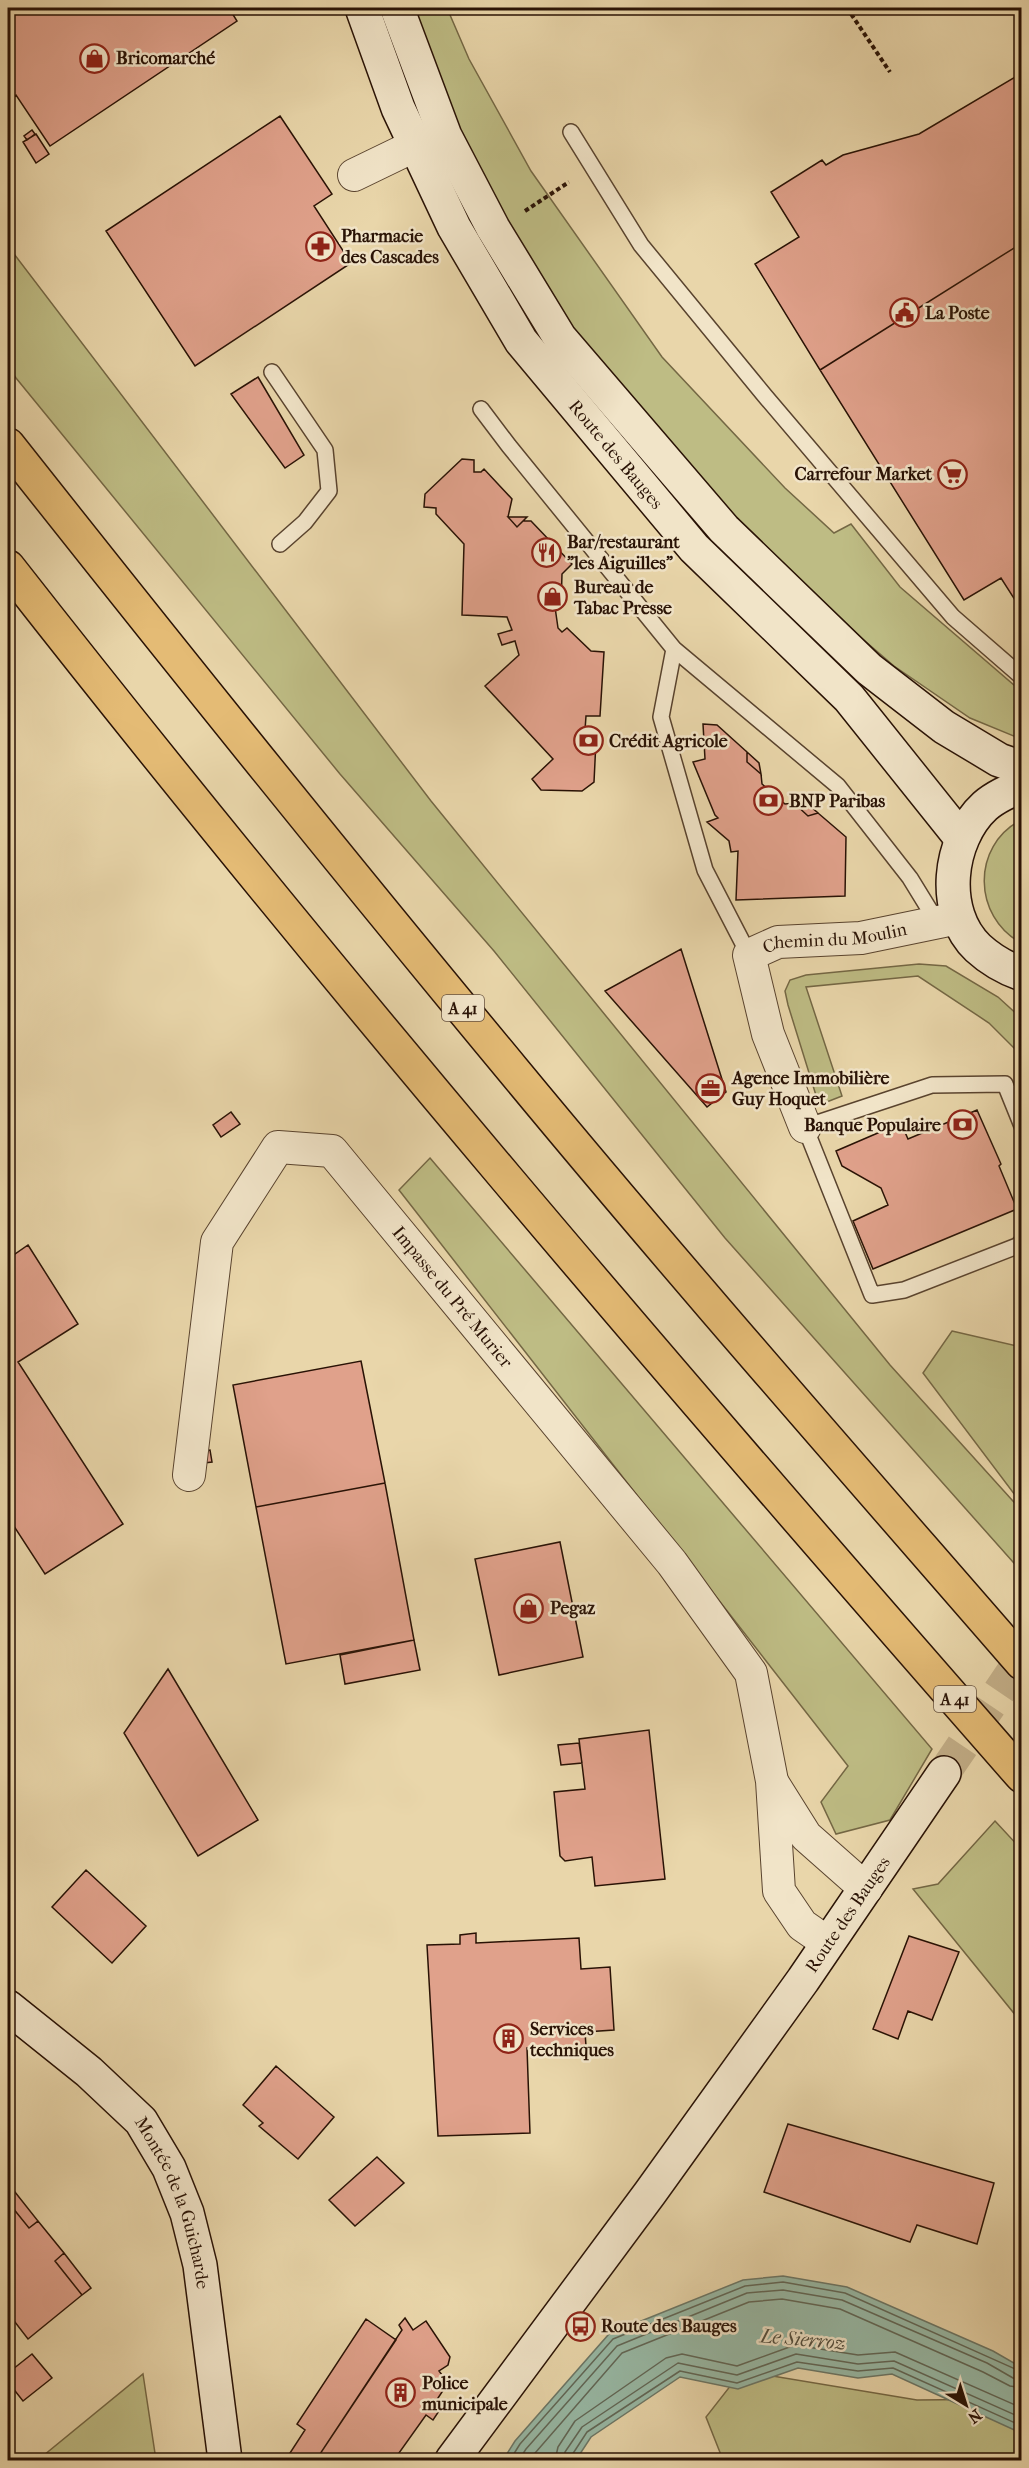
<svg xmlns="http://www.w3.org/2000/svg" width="1029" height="2468" font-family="'IM FELL French Canon',serif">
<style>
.green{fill:#bebc84;stroke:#746744;stroke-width:1.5}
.water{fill:#97b9a6;stroke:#6b7666;stroke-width:1.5}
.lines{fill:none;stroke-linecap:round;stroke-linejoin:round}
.shore{stroke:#606656;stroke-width:1.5}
.building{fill:#e0a18b;stroke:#291205;stroke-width:1.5}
.secondary-tunnel{stroke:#c3af89;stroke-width:33;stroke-dasharray:33 16;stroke-linecap:butt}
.service-casing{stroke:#59432e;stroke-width:18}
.minor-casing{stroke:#59432e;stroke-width:34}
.secondary-casing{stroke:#291205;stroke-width:36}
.motorway-casing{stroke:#291205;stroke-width:36}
.path{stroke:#291205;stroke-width:4;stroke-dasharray:4.5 3;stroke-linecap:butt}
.service{stroke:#f1e4c8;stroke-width:15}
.minor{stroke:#f1e4c8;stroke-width:32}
.secondary{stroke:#f1e4c8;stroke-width:33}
.motorway{stroke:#e4bb75;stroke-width:33}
.labels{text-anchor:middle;stroke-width:5;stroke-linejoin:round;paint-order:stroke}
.shield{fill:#f1e4c8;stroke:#655140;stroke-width:1.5}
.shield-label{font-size:16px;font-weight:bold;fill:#291205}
.poi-label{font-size:18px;font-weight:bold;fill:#291205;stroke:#f1e4c8;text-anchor:start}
.street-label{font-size:18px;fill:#291205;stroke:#f1e4c8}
.water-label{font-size:20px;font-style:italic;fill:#504c3d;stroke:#f1e4c8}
</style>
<rect width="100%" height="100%" fill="#e9d6aa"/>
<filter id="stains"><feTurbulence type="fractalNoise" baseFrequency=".00333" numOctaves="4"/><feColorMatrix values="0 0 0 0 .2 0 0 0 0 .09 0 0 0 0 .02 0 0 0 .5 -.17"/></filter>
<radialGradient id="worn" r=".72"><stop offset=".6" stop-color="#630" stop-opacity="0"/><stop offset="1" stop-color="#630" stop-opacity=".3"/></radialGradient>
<!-- green -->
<path class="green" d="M413 8H447L469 59 531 171 662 357 785 488 834 533 851 524 900 587 1021 691V739L970 718 894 666 808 592 688 470 574 341 456 140Z
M8 246 431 801 890 1365 1021 1510V1571L725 1238 494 951 340 774 16 378 8 366Z
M1021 820V943C973 917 971 846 1021 820Z
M919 964 946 966 998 997 1021 1018V1055L989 1023 918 976 806 987 842 1096 819 1105 788 1005 785 991 790 980 806 975Z
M430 1158 932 1749 890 1820 836 1834 821 1802 848 1766 399 1190Z
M952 1331 1021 1347V1503L923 1373Z
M995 1821 1021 1849V2022L913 1889 938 1884Z
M742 2371 917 2400 1021 2399V2460H723L706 2417Z
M143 2374 156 2460H38Z"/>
<!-- water -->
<path class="water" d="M783 2276 847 2287 993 2351 1021 2367V2433L892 2374 858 2378 798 2368 738 2389 680 2377 591 2437 576 2460H503L515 2441 609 2334 743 2280Z"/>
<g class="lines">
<!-- shore -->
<path class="shore" d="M510 2460 520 2444 613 2339 745 2286 783 2282 845 2293 1022 2372
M519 2460 526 2449 617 2346 747 2293 783 2290 842 2300 987 2363 1013 2378 1022 2379
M529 2460 622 2353 749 2302 782 2299 840 2309 983 2372 1010 2386 1022 2388
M555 2460 558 2447 575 2421 666 2358 682 2354 737 2366 795 2345 858 2355 895 2352 1022 2408
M564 2460 565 2452 582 2427 678 2363 737 2375 796 2354 858 2364 894 2361 1022 2418
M571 2460 572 2455 587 2432 680 2371 737 2383 797 2362 858 2371 893 2368 1022 2426"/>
</g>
<!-- building -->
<path class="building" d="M8 8H229L237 21 50 146 16 95 8 101Z
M1022 73V243L820 370 755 264 799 237 771 192 822 160 826 165 843 155 919 134Z
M280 116 332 194 314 206 351 263 195 366 106 231Z
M32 130 35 134 27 140 24 136Z
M36 134 49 154 36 163 23 142Z
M1022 243V611L1001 578 964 600 820 370Z
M258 377 304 455 285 468 231 394Z
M462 459 474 460V472H481L484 469 512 499 508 517 517 527 523 521H531L572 564 562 574 561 607H555L558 628 562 632 567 628 591 651 604 652 600 716H586L585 730 596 741 594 782 582 791 541 790 532 779 553 759 485 686 519 655 515 641 502 645 498 634 512 630 507 617 462 615 464 544 436 514V508L424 507 425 494Z
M508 517H527L517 527Z
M703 724 717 725 747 752V762L761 774 762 784 785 804 794 803 808 816 818 813 846 837 845 896 736 900 738 851 731 852 729 841 707 822 718 818 715 815 693 762 705 759Z
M747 752 759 763 761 774 747 762Z
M803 800 818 813 808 816 794 803Z
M681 949 726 1092 707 1107 605 991Z
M977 1110 1001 1164 999 1166 1017 1209 873 1269 853 1221 888 1205 881 1188 842 1166 836 1151 901 1123 908 1139Z
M231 1112 240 1124 221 1137 213 1125Z
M28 1245 78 1324 18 1362 123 1524 45 1574 8 1517V1259Z
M361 1361 385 1483 256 1507 233 1385Z
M210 1450 212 1462 204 1463 202 1451Z
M385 1483 414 1640 286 1664 256 1507Z
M560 1542 583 1657 499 1675 475 1559Z
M414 1640 420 1670 345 1684 340 1655Z
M168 1669 258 1820 198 1856 124 1733Z
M649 1730 665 1879 595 1886 592 1857 565 1861 560 1856 554 1792 585 1789 579 1739Z
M579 1743 582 1763 561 1765 558 1745Z
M86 1870 146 1926 112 1963 52 1907Z
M476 1933V1943L579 1938 581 1969 610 1967 614 2030 585 2032 586 2046 527 2048 530 2133 438 2136 427 1945 460 1944V1935Z
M909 1936 959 1952 932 2020 908 2011 898 2039 873 2029Z
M276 2066 334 2117 298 2159 259 2126 263 2123 243 2105Z
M788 2124 994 2183 977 2244 917 2225 910 2242 764 2192Z
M377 2157 404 2183 355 2226 329 2200Z
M11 2187 38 2221 29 2228 8 2202V2190Z
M8 2202 29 2228 38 2221 64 2253 55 2261 82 2295 28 2339 8 2313Z
M64 2253 91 2288 82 2295 55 2261Z
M405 2318 413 2330 426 2321 450 2357 448 2365 439 2371 448 2383 434 2404 441 2408 433 2420 426 2415 394 2460H316L402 2330 399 2325Z
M366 2319 396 2340 316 2460H302L290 2453 305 2430 297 2424Z
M32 2354 52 2378 23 2401 8 2382V2373Z"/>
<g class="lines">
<!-- secondary-tunnel -->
<path class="secondary-tunnel" d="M944 1773 1022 1658"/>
<defs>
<path id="service" d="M571 132 641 245 765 396 953 617 1022 677
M272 372 325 450 329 491 305 522 280 544
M481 409 509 446 674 649 838 786 910 878 937 922
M674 649 661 717 705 870 749 955
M1022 1126 1005 1084 932 1085 805 1127 872 1295 904 1290 1017 1246 1022 1241"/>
<g id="minor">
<path d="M354 175 416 145"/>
<path id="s1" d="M805 1127 768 1034 749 955 778 942 861 938 958 918"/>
<path id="s2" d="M189 1475 217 1242 278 1147 332 1151 672 1563 751 1673 772 1781 779 1891 802 1925 828 1943"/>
<path d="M774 1785 806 1836 866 1889"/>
</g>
<g id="secondary">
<path id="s3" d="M362 8 398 108 454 227 521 341 694 548 849 698 961 838"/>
<path d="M397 8 445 136 493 228 560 338 724 529 869 669 944 727 999 760 1022 768"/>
<path d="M1022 786C1010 790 994 798 985 806 948 840 940 912 978 948 991 960 1005 968 1022 974"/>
<path id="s4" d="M8 2007 89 2072 141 2121 169 2168 187 2213 200 2265 225 2460"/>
<path id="s5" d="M452 2460 650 2193 803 1980 944 1773"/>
</g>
<path id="motorway" d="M8 445C174 655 342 864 513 1070 679 1271 851 1466 1022 1663
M8 567C332 981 675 1380 1022 1776"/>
</defs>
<!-- service casing -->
<use href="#service" class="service-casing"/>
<!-- minor casing -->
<use href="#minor" class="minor-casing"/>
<!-- secondary casing -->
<use href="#secondary" class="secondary-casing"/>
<!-- motorway casing -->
<use href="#motorway" class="motorway-casing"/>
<!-- path -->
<path class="path" d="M847 8 890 72
M525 211 569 182"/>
<!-- service -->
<use href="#service" class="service"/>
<!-- minor -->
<use href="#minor" class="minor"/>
<!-- secondary -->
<use href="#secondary" class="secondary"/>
<!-- motorway -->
<use href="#motorway" class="motorway"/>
</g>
<!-- icons -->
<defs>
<symbol id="shop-ring" viewBox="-11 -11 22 22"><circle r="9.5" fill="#f1e4c8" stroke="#8f2418" stroke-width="1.5"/><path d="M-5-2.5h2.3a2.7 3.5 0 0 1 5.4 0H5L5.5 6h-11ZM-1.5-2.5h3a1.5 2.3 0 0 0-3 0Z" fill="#8f2418"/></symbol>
<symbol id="pharmacy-ring" viewBox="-11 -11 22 22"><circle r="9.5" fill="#f1e4c8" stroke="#8f2418" stroke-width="1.5"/><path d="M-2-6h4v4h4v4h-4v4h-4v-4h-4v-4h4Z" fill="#8f2418"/></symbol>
<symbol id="civic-ring" viewBox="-11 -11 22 22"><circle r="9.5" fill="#f1e4c8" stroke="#8f2418" stroke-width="1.5"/><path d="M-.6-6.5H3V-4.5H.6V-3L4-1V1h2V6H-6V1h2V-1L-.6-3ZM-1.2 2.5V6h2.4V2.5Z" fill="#8f2418"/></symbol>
<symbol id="supermarket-ring" viewBox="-11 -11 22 22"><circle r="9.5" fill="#f1e4c8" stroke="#8f2418" stroke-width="1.5"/><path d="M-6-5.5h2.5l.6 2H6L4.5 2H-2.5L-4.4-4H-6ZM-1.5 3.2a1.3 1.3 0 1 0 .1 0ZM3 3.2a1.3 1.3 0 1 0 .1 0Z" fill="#8f2418"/></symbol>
<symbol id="restaurant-ring" viewBox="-11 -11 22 22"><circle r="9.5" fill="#f1e4c8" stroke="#8f2418" stroke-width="1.5"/><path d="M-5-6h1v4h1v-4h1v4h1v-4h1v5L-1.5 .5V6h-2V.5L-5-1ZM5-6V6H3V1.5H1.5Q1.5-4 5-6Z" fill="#8f2418"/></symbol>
<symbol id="bank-ring" viewBox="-11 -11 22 22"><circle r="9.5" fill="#f1e4c8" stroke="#8f2418" stroke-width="1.5"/><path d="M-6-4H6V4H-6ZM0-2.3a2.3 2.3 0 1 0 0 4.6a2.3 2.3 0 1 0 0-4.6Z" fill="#8f2418"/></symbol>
<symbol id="office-ring" viewBox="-11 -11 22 22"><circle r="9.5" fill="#f1e4c8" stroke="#8f2418" stroke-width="1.5"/><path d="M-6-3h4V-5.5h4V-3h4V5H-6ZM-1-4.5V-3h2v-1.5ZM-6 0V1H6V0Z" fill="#8f2418"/></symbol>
<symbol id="building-ring" viewBox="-11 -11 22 22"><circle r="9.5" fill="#f1e4c8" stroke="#8f2418" stroke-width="1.5"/><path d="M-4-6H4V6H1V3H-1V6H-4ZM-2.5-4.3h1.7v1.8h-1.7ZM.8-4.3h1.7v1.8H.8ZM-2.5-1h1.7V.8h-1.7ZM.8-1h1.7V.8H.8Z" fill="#8f2418"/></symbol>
<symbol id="bus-ring" viewBox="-11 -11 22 22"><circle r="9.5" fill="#f1e4c8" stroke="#8f2418" stroke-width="1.5"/><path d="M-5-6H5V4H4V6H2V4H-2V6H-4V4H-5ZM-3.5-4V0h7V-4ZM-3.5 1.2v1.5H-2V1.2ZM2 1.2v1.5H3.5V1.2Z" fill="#8f2418"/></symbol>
</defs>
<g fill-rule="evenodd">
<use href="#shop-ring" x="78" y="42" width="33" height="33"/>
<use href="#pharmacy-ring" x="304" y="230" width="33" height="33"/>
<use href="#civic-ring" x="888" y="296" width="33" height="33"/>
<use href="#supermarket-ring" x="936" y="458" width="33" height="33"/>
<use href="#restaurant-ring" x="530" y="536" width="33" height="33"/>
<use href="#shop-ring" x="536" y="580" width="33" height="33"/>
<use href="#bank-ring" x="572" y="724" width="33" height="33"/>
<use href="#bank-ring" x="752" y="784" width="33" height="33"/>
<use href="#office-ring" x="694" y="1072" width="33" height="33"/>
<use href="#bank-ring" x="946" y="1108" width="33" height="33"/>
<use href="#shop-ring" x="512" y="1592" width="33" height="33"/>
<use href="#building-ring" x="492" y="2022" width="33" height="33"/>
<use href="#bus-ring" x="564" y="2310" width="33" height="33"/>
<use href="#building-ring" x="384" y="2376" width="33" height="33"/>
</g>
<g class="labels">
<!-- shield labels -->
<g class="shield">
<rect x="442" y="995" width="42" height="26" rx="4.5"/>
<rect x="934" y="1686" width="42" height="26" rx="4.5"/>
</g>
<g class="shield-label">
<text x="463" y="1014">A 41</text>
<text x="955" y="1705">A 41</text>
</g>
<!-- poi labels -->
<g class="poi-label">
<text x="116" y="64">Bricomarché</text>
<text x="341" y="242">Pharmacie<tspan x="341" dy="21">des Cascades</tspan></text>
<text x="925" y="319">La Poste</text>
<text x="932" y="480" text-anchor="end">Carrefour Market</text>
<text x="567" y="548">Bar/restaurant<tspan x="567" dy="21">"les Aiguilles"</tspan></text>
<text x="574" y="593">Bureau de<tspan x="574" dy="21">Tabac Presse</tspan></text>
<text x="609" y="747">Crédit Agricole</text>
<text x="789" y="807">BNP Paribas</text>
<text x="732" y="1084">Agence Immobilière<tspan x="732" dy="21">Guy Hoquet</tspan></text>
<text x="941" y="1131" text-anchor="end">Banque Populaire</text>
<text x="550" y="1614">Pegaz</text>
<text x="530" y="2035">Services<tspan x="530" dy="21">techniques</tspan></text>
<text x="601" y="2332">Route des Bauges</text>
<text x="422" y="2389">Police<tspan x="422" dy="21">municipale</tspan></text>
</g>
<!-- street labels -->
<g class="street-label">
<text dy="6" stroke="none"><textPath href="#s3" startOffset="518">Route des Bauges</textPath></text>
<text dy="6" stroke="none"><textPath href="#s1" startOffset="270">Chemin du Moulin</textPath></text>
<text dy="6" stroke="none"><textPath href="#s2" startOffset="591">Impasse du Pré Murier</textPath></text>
<text dy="6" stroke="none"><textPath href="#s5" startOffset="674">Route des Bauges</textPath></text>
<text dy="6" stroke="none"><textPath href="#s4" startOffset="264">Montée de la Guicharde</textPath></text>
</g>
<!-- water labels -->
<g class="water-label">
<text transform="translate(803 2339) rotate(5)" y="7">Le Sierroz</text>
</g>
</g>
<!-- margin -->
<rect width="1029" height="2468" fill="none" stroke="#e9d6aa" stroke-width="30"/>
<rect x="9" y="9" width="1011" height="2450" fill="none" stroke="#291205" stroke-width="3"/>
<rect x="15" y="15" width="999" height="2438" fill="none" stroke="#291205" stroke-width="1.5"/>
<!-- north arrow -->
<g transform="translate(966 2405) rotate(142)" stroke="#f1e4c8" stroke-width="4.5" paint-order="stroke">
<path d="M0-4.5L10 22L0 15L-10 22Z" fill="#291205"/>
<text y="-9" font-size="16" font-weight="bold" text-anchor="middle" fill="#291205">N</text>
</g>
<rect width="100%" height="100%" filter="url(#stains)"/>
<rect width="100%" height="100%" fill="url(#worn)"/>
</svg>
